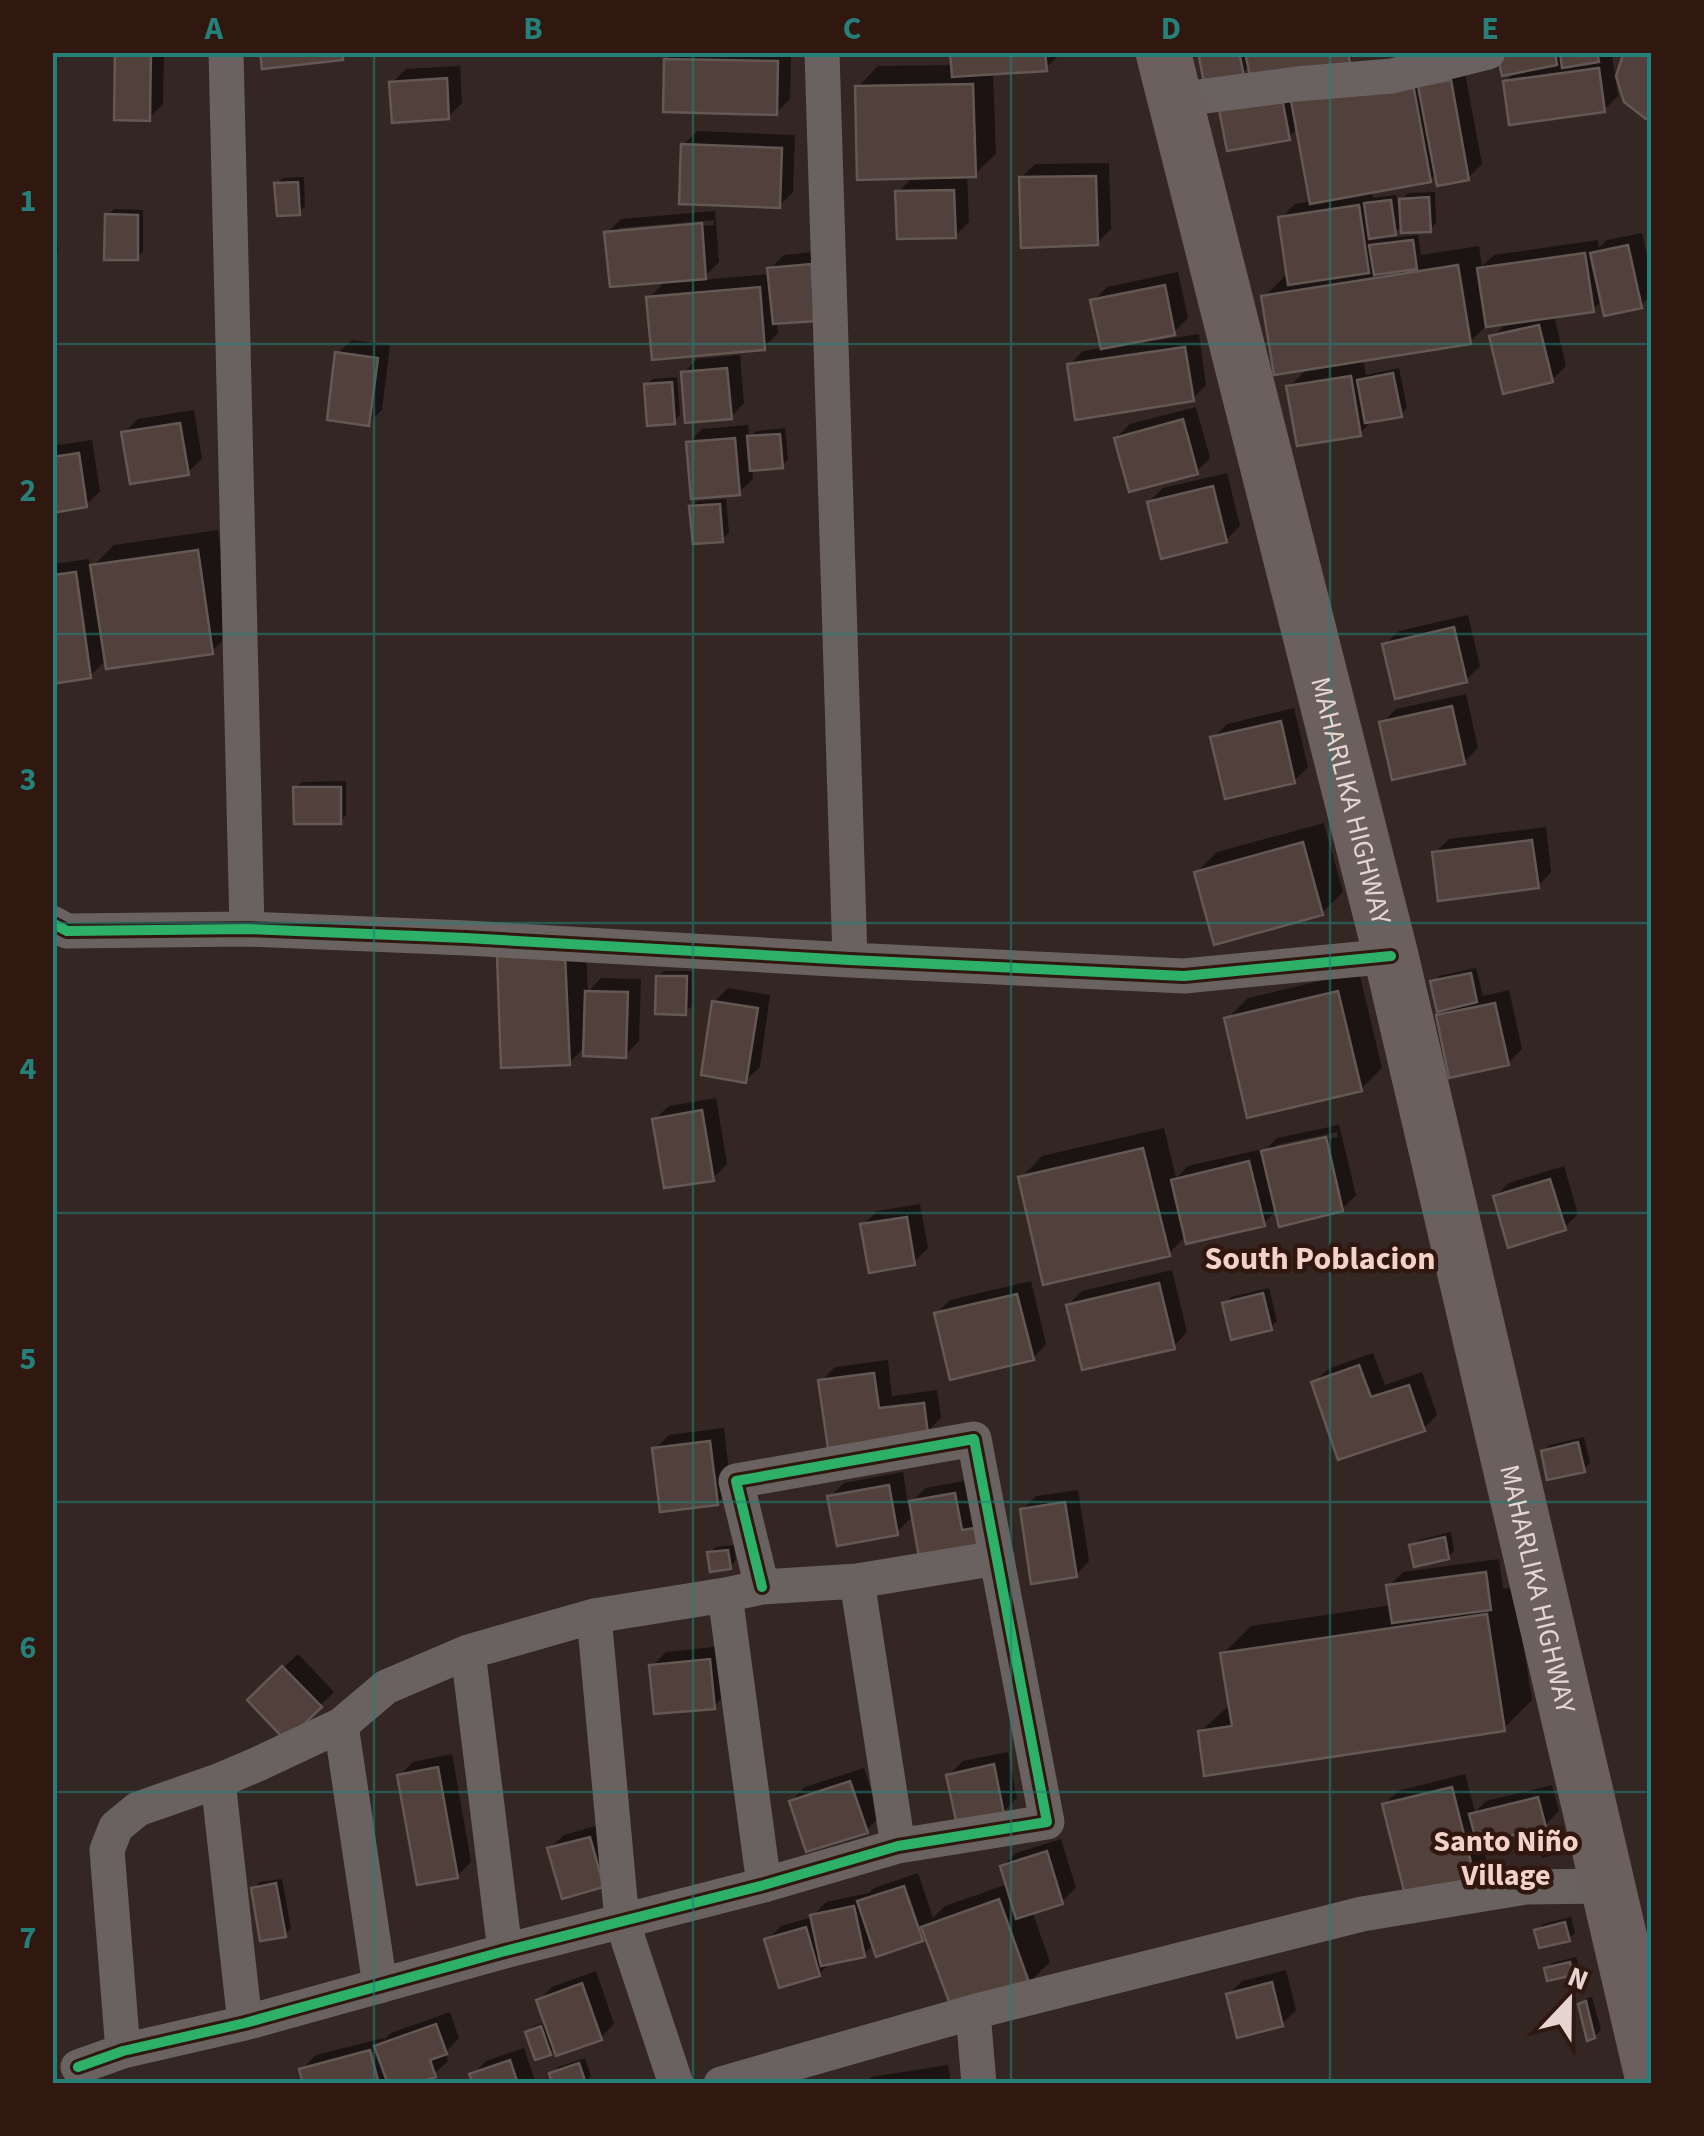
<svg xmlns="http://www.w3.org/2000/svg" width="1704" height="2136" font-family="'Source Sans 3',sans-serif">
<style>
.shadow{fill:#0007;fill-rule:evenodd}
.building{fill:#51403b;stroke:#645854;stroke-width:2.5}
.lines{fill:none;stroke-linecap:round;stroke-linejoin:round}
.minor{stroke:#696261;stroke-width:35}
.trunk{stroke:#6b605e;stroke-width:55}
.cycleway-casing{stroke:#301811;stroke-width:16}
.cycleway{stroke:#2db169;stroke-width:10}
.grid{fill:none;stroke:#248078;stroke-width:2.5;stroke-opacity:0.55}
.labels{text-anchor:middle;stroke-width:9;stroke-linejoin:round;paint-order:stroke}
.street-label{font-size:28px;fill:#e6d5d0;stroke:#301811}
.neighbourhood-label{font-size:30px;font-weight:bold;fill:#f5d2c9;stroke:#301811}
.quarter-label{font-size:32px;font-weight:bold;fill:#f5d2c9;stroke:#301811}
.neatline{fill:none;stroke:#248078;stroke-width:4}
.grid-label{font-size:32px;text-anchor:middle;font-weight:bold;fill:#248078}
</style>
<rect width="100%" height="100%" fill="#342622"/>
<!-- shadow -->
<path class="shadow" d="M117 52H164L163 104 149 118Z
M674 52H791L790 99 776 113 666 60Z
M953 52H1062L1046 68 993 72 996 154 974 175H967L969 222 955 236 898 192 914 176 857 88 878 66 954 65Z
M1201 52H1357L1349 60 1293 71 1464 68 1482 164 1468 178 1437 173 1430 180 1371 190 1373 198 1396 195 1398 203 1408 193 1435 192 1436 223 1430 229 1403 225 1389 238 1418 235 1421 255 1479 246 1482 266 1494 255 1598 240 1599 248 1607 240 1642 233 1652 277V295L1641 305 1603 299 1592 310 1554 315 1566 366 1552 380 1492 337 1508 322 1488 324 1470 342 1363 359 1366 375 1399 368 1407 408 1400 414 1374 419 1360 433 1289 387 1309 367 1264 297 1285 276 1289 275 1281 218 1295 204 1312 201 1299 127 1289 137 1254 83 1250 65 1242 74Z
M1500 52H1604V56L1612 55 1618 96 1604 110 1505 82 1516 71Z
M460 66 462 103 448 117 392 83 406 69Z
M697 131 795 135 793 192 779 206 683 145Z
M1109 163 1111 229 1097 243 1021 178 1035 164Z
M304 177 305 206 299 213 277 184 283 178Z
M114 209 143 210V251L137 258 107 216Z
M52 210H55L58 253 52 258Z
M715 211 719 262 701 280 770 274V269L784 255 824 251 777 322 778 333 764 347 649 298 667 280 607 233 621 219ZM714 220V225L619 233V228Z
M1178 272 1188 318 1174 332 1153 336 1154 341 1199 334 1206 385 1192 399 1069 365 1083 351 1103 348 1093 301 1107 287Z
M352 340 390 345 382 410 368 423 338 353Z
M740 355 744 403 731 417 683 373 697 359Z
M677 377 680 415 674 421 646 385 653 379Z
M1196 407 1210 458 1196 472 1116 438 1130 424Z
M194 410 202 459 188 472 124 433 138 419Z
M748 425 749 437 756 431 785 428 788 459 782 466 752 468 753 479 739 492 688 443 702 429Z
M92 440 100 491 86 505 52 510V446Z
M1227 473 1240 526 1226 540 1149 502 1163 488Z
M726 499 729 533 722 539 692 507 698 501Z
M218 530 233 630 212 651 107 659 90 676 52 682V564L89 559 90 569 114 545Z
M1468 615 1480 666 1466 680 1385 644 1399 631Z
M1466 694 1478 748 1464 762 1382 723 1396 709Z
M1294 708 1308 767 1294 781 1213 738 1227 724Z
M346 781V815L340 821 295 788 302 782Z
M1324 823 1343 892 1322 913 1196 873 1217 852Z
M1546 827 1551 872 1538 886 1435 853 1449 839Z
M585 934 588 992 601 978 641 979 639 1041 625 1055 586 1046 569 1063 500 957Z
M1476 968 1483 996 1509 990 1522 1049 1508 1063 1438 1016 1448 1006 1433 982 1439 976Z
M664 971H692V1006L685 1012 658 977Z
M1359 972 1382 1068 1361 1089 1227 1019 1248 998Z
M728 988 770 995 760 1067 746 1080 714 1002Z
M716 1098 727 1164 713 1178 655 1119 669 1106Z
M1339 1125 1356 1195 1342 1209 1277 1210 1263 1224 1187 1235 1168 1254 1021 1178 1042 1156 1164 1128 1176 1178 1188 1166 1263 1149V1152L1277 1138ZM1337 1132 1338 1137 1276 1150V1145Z
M1564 1166 1578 1214 1564 1228 1495 1197 1509 1183Z
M920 1204 928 1248 914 1262 863 1225 877 1211Z
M1172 1270 1187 1332 1174 1346 1068 1305 1082 1291Z
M1031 1281 1046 1344 1033 1358 936 1314 950 1300Z
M1269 1288 1277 1321 1270 1328 1225 1303 1231 1297Z
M1373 1353 1385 1385 1422 1372 1437 1415 1423 1429 1314 1383 1328 1369Z
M888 1360 892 1396 937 1390 941 1418 927 1432 821 1381 835 1367Z
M724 1428 731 1489 717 1503 655 1449 669 1435Z
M1584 1437 1590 1463 1583 1469 1543 1452 1550 1445Z
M903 1472 908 1505 926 1488 969 1480 998 1530 921 1555 914 1515 897 1532 830 1497 844 1483Z
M1078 1490 1089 1561 1076 1575 1022 1510 1036 1496Z
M1451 1532 1454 1551 1448 1557 1412 1546 1419 1540Z
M734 1545 736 1560 730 1567 710 1553 716 1547Z
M1499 1559 1503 1589 1514 1587 1532 1700 1504 1728 1200 1732 1231 1704 1223 1654 1251 1626 1392 1605 1389 1586 1403 1572Z
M723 1646 728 1692 714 1706 652 1666 666 1652Z
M298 1654 334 1692 286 1738 250 1700Z
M1008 1752 1017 1798 1003 1812 949 1775 963 1761Z
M452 1754 471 1862 457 1876 400 1775 413 1762Z
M864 1768 880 1817 866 1830 791 1801 805 1787Z
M1465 1774 1475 1812 1486 1801 1552 1785 1559 1811 1545 1825 1482 1840 1488 1866 1474 1880 1384 1805 1398 1791Z
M603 1824 616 1871 563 1896 550 1848 564 1835Z
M1061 1839 1076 1888 1062 1901 1032 1911 1050 1962 1029 1983 927 1933 921 1939 874 1944 864 1954 832 1961 819 1974 767 1940 781 1926 812 1917 826 1902 869 1893 874 1888 918 1873 933 1918 945 1906 1008 1884 1002 1867 1016 1853Z
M1562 1843 1563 1848 1556 1854 1542 1858 1541 1853 1547 1847Z
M282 1879 291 1928 285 1934 254 1889 260 1882Z
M1571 1917 1575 1933 1568 1939 1537 1931 1543 1924Z
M1576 1957 1579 1966 1572 1972 1546 1969 1553 1963Z
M1286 1970 1296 2010 1282 2024 1228 1995 1242 1981Z
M596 1971 614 2024 601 2037 555 2047 550 2052 528 2032 534 2026 546 2022 539 2001 552 1987Z
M1592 1997 1601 2030 1594 2036 1580 2005 1587 1998Z
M450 2012 459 2038 446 2052 448 2061 434 2074 407 2084H306L302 2069 316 2055 384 2038V2040L391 2033Z
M524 2048 536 2084H475L472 2075 486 2061Z
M585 2058 591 2076 585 2083 552 2074 558 2067Z
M948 2065 951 2084H865L871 2077Z"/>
<!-- building -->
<path class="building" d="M115 52H151L150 121 114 120Z
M260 52H343V60L262 69Z
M950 52H1045L1047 71 952 77Z
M1198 52H1239L1244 76 1204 83Z
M1245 52H1348L1350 63 1251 81Z
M1497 52H1555L1557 65 1502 76Z
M1560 52H1597L1599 62 1562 68Z
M1624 52H1652V119H1646L1624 102 1616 76Z
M664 59 778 61 777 115 663 112Z
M1599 68 1605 112 1509 125 1503 81Z
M1411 73 1431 182 1310 204 1290 95Z
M447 78 449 119 392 123 389 82Z
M1451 80 1469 180 1437 186 1418 86Z
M973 84 976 177 857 180 855 86Z
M1280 88 1290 140 1227 151 1217 99Z
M681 144 782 148 780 208 679 204Z
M1096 176 1098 245 1021 248 1019 177Z
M298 182 300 215 277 216 274 183Z
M954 190 956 238 897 239 895 191Z
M1429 197 1431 232 1401 233 1399 199Z
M1391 200 1396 235 1369 239 1364 203Z
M1359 205 1369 273 1288 285 1278 217Z
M105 214 138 215V260H104Z
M702 223 706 279 610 287 604 232Z
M1413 240 1417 269 1374 275 1369 245Z
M1628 245 1642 308 1604 316 1590 253Z
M1585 253 1594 312 1486 327 1477 268Z
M811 264 816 321 773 324 767 268Z
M1458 265 1471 344 1274 375 1261 296Z
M1165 285 1175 335 1101 349 1090 300Z
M760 287 765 350 652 360 646 297Z
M1539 325 1553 382 1503 394 1489 336Z
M1185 347 1194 401 1075 420 1067 364Z
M335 352 378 358 369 426 327 420Z
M727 368 732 419 685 423 681 372Z
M1393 373 1402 417 1365 423 1357 380Z
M1351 376 1361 436 1297 446 1286 386Z
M672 382 675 424 647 426 644 384Z
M1183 419 1198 474 1129 492 1114 438Z
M180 423 189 475 130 484 121 432Z
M780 434 783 468 750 471 747 436Z
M735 438 740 495 691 499 686 442Z
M79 453 87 507 52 513V457Z
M1213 486 1227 542 1161 559 1147 502Z
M720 504 723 542 693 544 689 506Z
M198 550 213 654 106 669 90 565Z
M76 572 91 678 52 684V575Z
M1454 627 1467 682 1395 699 1382 644Z
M1452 706 1465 764 1392 780 1379 722Z
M1281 721 1295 783 1225 799 1210 737Z
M293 787H341V824H294Z
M1532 840 1539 888 1438 901 1432 852Z
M1303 842 1323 915 1214 945 1194 872Z
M565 954 570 1065 501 1068 497 956Z
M1471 973 1477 1002 1437 1012 1430 981Z
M656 976H687L686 1015 655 1014Z
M585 991 628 992 626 1058 583 1056Z
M1338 991 1362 1091 1247 1118 1224 1018Z
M712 1001 758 1008 746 1083 701 1075Z
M1495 1003 1509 1065 1449 1078 1436 1015Z
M702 1110 714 1181 664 1188 652 1119Z
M1326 1137 1343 1211 1279 1227 1261 1151Z
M1143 1148 1170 1256 1043 1285 1018 1177Z
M1249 1161 1265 1226 1186 1244 1171 1180Z
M1550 1179 1566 1230 1508 1248 1493 1196Z
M907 1217 915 1265 869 1273 860 1224Z
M1159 1283 1175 1349 1082 1370 1066 1305Z
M1263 1293 1272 1330 1231 1340 1222 1303Z
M1017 1294 1034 1360 950 1380 934 1313Z
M1359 1365 1371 1397 1409 1385 1425 1431 1338 1460 1311 1382Z
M874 1373 879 1408 924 1403 928 1434 828 1448 818 1380Z
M710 1441 718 1505 660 1512 652 1448Z
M1578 1442 1585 1472 1547 1480 1541 1451Z
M889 1485 898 1535 837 1546 827 1496Z
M955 1493 962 1530 982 1527 986 1546 919 1557 909 1501Z
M1065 1502 1077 1577 1031 1584 1020 1509Z
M1445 1537 1449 1559 1414 1567 1409 1545Z
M728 1550 731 1569 710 1572 707 1552Z
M1486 1572 1491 1610 1392 1623 1386 1585Z
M1487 1614 1505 1731 1204 1776 1198 1731 1232 1726 1220 1653Z
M710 1659 715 1709 654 1714 649 1665Z
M282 1666 322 1707 286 1741 247 1700Z
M994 1764 1004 1814 957 1825 946 1775Z
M438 1767 458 1878 417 1885 397 1775Z
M850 1781 868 1833 806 1852 789 1801Z
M1452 1787 1476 1882 1406 1899 1382 1804Z
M1538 1797 1546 1827 1477 1844 1469 1814Z
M590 1837 604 1887 562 1899 547 1848Z
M1047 1851 1063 1904 1016 1919 1000 1866Z
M276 1883 286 1937 260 1941 251 1888Z
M904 1886 923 1941 876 1957 857 1901Z
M999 1899 1030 1985 953 2012 921 1927Z
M854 1906 865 1957 821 1966 810 1915Z
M1565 1922 1570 1941 1539 1948 1534 1930Z
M806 1927 820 1976 779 1988 764 1939Z
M1570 1962 1574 1975 1547 1981 1544 1968Z
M1272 1982 1283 2026 1237 2038 1226 1994Z
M582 1983 602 2040 556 2056 536 2000Z
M1586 2001 1595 2038 1587 2041 1578 2004Z
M436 2024 447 2054 430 2060 436 2077 415 2084H388L374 2046Z
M541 2026 551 2055 535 2060 525 2032Z
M370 2050 379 2084H303L299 2069Z
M510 2060 518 2084H473L469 2074Z
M579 2063 586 2084H552L549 2073Z"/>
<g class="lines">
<!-- minor -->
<path class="minor" d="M226 52 247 929
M822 52 850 960
M1175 100 1297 84 1392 76 1488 52
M52 923 67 931 247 929 466 938 850 960 1184 976 1391 956
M857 1581 898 1846
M725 1595 764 1885
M594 1616 622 1921 676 2084
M468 1652 505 1951
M341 1725 380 1986
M218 1781 245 2023
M973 2012 979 2084
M123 2051 107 1850 116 1827 138 1809 218 1781 258 1764 341 1725 386 1687 468 1652 594 1616 725 1595 762 1587 857 1581 997 1558
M78 2067 123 2051 245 2023 505 1951 764 1885 898 1846 1047 1822 974 1439 736 1481 762 1587
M721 2084 973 2012 1362 1914 1526 1887 1606 1886"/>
<!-- trunk -->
<path class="trunk" id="s1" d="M1163 52 1391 956 1652 2076"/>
<defs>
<path id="cycleway" d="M52 923 67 931 247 929 466 938 850 960 1184 976 1391 956
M78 2067 123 2051 245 2023 505 1951 764 1885 898 1846 1047 1822 974 1439 736 1481 762 1587"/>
</defs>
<!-- cycleway casing -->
<use href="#cycleway" class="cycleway-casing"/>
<!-- cycleway -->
<use href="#cycleway" class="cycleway"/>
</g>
<!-- grid -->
<path class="grid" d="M374 52V2084M693 52V2084M1011 52V2084M1330 52V2084M52 344H1652M52 634H1652M52 923H1652M52 1213H1652M52 1502H1652M52 1792H1652"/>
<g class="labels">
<!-- street labels -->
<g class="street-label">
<text dy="10" stroke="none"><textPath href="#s1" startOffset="772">MAHARLIKA HIGHWAY</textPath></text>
<text dy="10" stroke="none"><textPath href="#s1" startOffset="1582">MAHARLIKA HIGHWAY</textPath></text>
</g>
<!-- neighbourhood labels -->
<g class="neighbourhood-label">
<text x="1506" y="1851">Santo Niño<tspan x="1506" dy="34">Village</tspan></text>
</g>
<!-- quarter labels -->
<g class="quarter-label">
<text x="1320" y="1269">South Poblacion</text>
</g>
</g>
<!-- border -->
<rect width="1704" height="2136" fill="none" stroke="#301811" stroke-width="110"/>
<!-- north arrow -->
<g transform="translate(1569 2001) rotate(22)" stroke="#301811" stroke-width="8" paint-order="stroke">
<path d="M0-8L18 38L0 25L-18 38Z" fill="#e6d5d0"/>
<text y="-15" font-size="28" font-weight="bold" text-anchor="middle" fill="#e6d5d0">N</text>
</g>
<rect x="55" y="55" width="1594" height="2026" class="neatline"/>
<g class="grid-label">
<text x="214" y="39">A</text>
<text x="533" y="39">B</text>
<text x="852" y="39">C</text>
<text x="1171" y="39">D</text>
<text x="1490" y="39">E</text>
<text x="28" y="211">1</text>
<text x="28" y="501">2</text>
<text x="28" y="790">3</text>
<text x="28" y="1079">4</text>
<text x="28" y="1369">5</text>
<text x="28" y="1658">6</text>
<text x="28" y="1948">7</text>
</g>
</svg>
